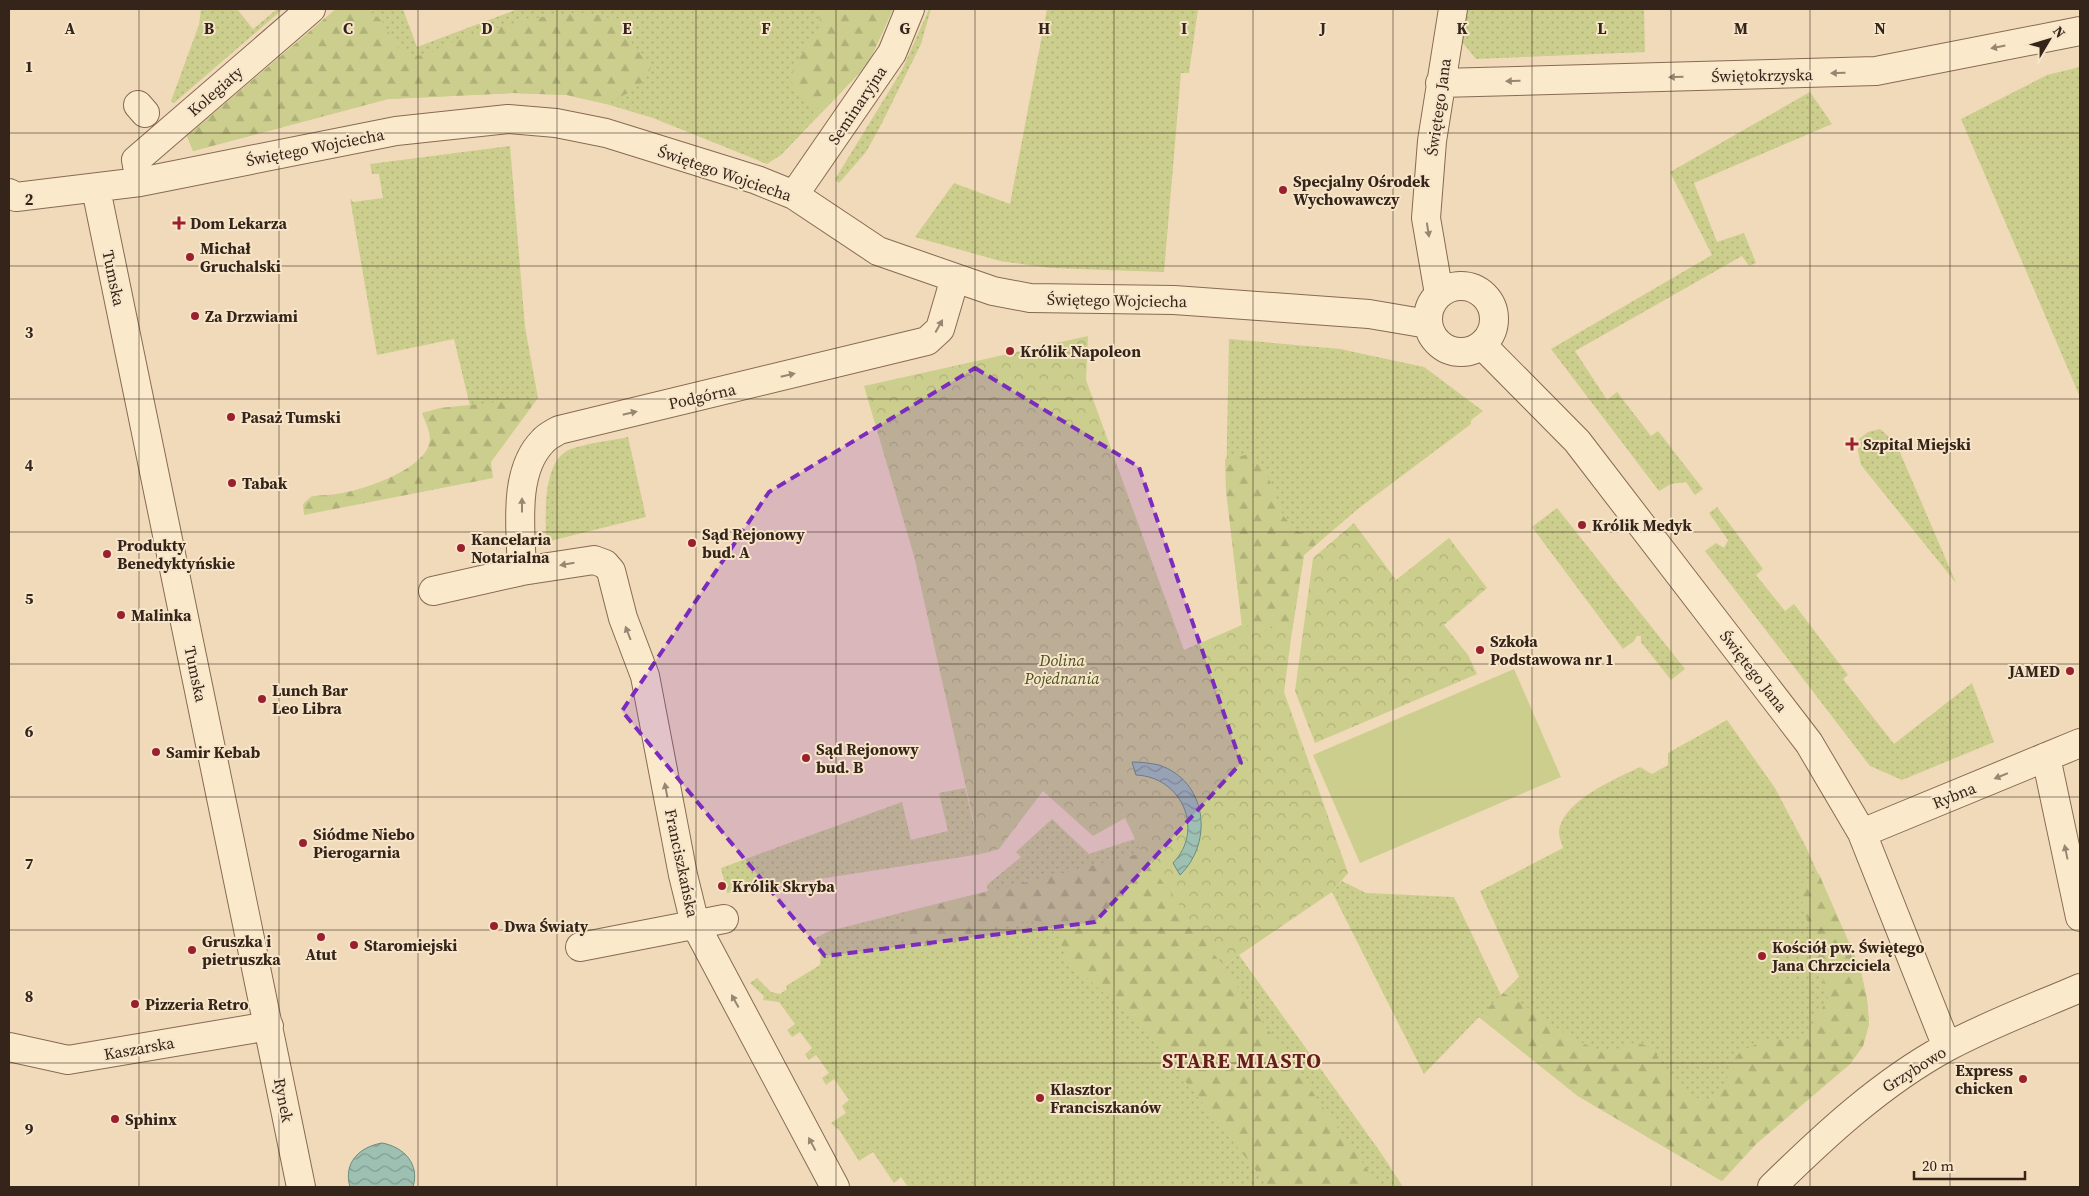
<svg xmlns="http://www.w3.org/2000/svg" width="2089" height="1196" font-family="'Source Serif 4',serif">
<style>
.grass{fill:url(#grass-dots)}
.forest{fill:url(#forest-firs)}
.park{fill:url(#park-crowns)}
.pitch{fill:#ccce8d}
.water{fill:url(#water-waves);stroke:#668d80}
.lines{fill:none;stroke-linecap:round;stroke-linejoin:round}
.street-casing{stroke:#876a53;stroke-width:30}
.street{stroke:#fbe9cc;stroke-width:28}
.oneway{fill:#988672}
.marked{fill:#7b2cbf;fill-opacity:0.2;stroke:#7b2cbf;stroke-width:4;stroke-dasharray:10 6;stroke-linejoin:round}
.grid{fill:none;stroke:#352419;stroke-width:1;stroke-opacity:0.55}
.poi-dot{fill:#99202c;stroke:#f7e5c9;stroke-width:2}
.labels{text-anchor:middle;stroke-width:4;stroke-linejoin:round;paint-order:stroke}
.street-label{font-size:16px;fill:#352419;stroke:#f7e5c9}
.poi-label{font-size:16px;font-weight:bold;fill:#352419;stroke:#f7e5c9;text-anchor:start}
.park-label{font-size:16px;font-style:italic;fill:#4a521f;stroke:#f7e5c9}
.district-label{font-size:21px;font-weight:bold;letter-spacing:1px;fill:#641f17;stroke:#f7e5c9}
.grid-label{font-size:16px;text-anchor:middle;font-weight:bold;fill:#352419;stroke:#f7e5c9;stroke-width:4;stroke-linejoin:round;paint-order:stroke}
</style>
<defs>
<pattern id="grass-dots" width="8" height="8" patternUnits="userSpaceOnUse" patternTransform="scale(1.25)"><rect width="8" height="8" fill="#ccce8d"/><path d="M2 2h.1M6 6h.1" fill="none" stroke="#b0b179" stroke-width="1.8" stroke-linecap="round"/></pattern>
<pattern id="forest-firs" width="22" height="20" patternUnits="userSpaceOnUse" patternTransform="scale(1.25)"><rect width="22" height="20" fill="#ccce8d"/><path d="M5 1l3.5 6h-7zM16 11l3.5 6h-7z" fill="#b0b179"/></pattern>
<pattern id="park-crowns" width="20" height="18" patternUnits="userSpaceOnUse" patternTransform="scale(1.25)"><rect width="20" height="18" fill="#ccce8d"/><path d="M2 6a3 3 0 1 1 6 0M12 15a3 3 0 1 1 6 0" fill="none" stroke="#b0b179"/></pattern>
<pattern id="water-waves" width="16" height="10" patternUnits="userSpaceOnUse" patternTransform="scale(1.25)"><rect width="16" height="10" fill="#9ec0b3"/><path d="M0 5q4-4 8 0t8 0" fill="none" stroke="#829c91"/></pattern>
</defs>
<rect width="100%" height="100%" fill="#f0dab9"/>
<!-- grass -->
<path class="grass" d="M201 9H237L253 29 277 9H283L174 103 171 101 199 25Z
M336 9H403L417 47 518 9H893L868 64 781 155 767 164 653 118 606 104 567 95 513 93 388 99 193 151 187 136Z
M929 9H931L921 44 882 123 866 152 839 183 835 180 837 176 902 70Z
M1047 9H1198L1189 73H1181L1164 272 1051 268 1000 261 915 237 954 183 1010 204Z
M1467 9H1644L1645 52 1476 59 1462 42Z
M2080 67V397L1961 119 2047 75Z
M1810 92 1832 124 1694 183 1717 242 1744 233 1756 263 1749 266 1742 256 1575 351 1607 400 1617 392 1651 436 1658 431 1703 489 1695 495 1686 482 1671 484 1659 491 1551 349 1712 255 1670 172Z
M510 146 525 327 538 398 470 406 454 339 377 355 350 198 353 202 383 198 379 174H372L370 164Z
M1229 339 1340 349 1424 367 1483 411 1471 420V424L1359 508 1304 555 1292 631 1242 625 1226 490Z
M1880 429 1896 443 1956 583 1861 465 1858 451 1859 439 1868 432Z
M628 437 646 517 546 542C546 518 541 460 571 449 588 443 609 441 628 437Z
M1717 507 1763 569 1756 575 1785 611 1794 604 1848 675 1843 679 1894 744 1972 683 1994 742 1902 780 1870 766 1705 551 1716 543 1724 548 1728 540 1709 513Z
M1557 508 1685 669 1671 680 1641 642V636H1637L1634 641 1623 649 1532 527Z
M1727 720 1775 788 1806 847 1860 968 1867 999 1869 1024 1863 1046 1850 1064 1756 1144 1722 1181 1578 1096 1479 1017 1424 1074 1332 892 1342 881 1366 893 1454 897 1501 995 1519 977 1480 891 1563 848C1562 844 1559 837 1559 833 1561 801 1616 779 1640 767L1652 774 1668 765V753Z
M965 788 981 854 727 893 721 868 902 802 911 840 948 831 939 793Z
M1052 819 1089 854 1135 839 1223 966 1239 955 1381 1153 1403 1187H908L901 1177 894 1183 873 1152 859 1161 840 1131 831 1123 846 1113 842 1106 849 1100 834 1079 826 1085 822 1078 829 1073 816 1055 809 1060 805 1054 812 1048 800 1032 792 1037 787 1030 795 1024 779 1002 763 1000 764 996 750 983 757 978 771 992 780 994 787 989 786 986 820 965 821 950 814 939 829 931 988 891 987 885 1021 857 1016 852Z"/>
<!-- forest -->
<path class="forest" d="M336 9H367C372 14 380 18 384 24 391 36 395 50 411 55 426 59 438 47 450 43 487 30 577 0 612 20 622 28 641 56 651 67L646 79 630 92 606 104 567 95 513 93 388 99 193 151 187 136Z
M817 9H893L868 64 823 111C765 84 802 61 821 23Z
M538 398 491 462 493 478 304 515 303 504 312 496C322 495 333 495 342 493 366 489 429 468 430 439 430 431 425 421 422 413L440 408Z
M1246 455 1263 464 1284 517 1297 531 1321 540 1304 555 1292 631 1242 625 1226 490 1225 459Z
M1142 853 1365 1166 1379 1187H1269L1131 1013 1107 996 1066 959 1057 932 1044 923 1029 919 935 949 928 954 917 950 901 939C899 928 899 921 907 912Z
M1819 874 1860 968 1867 999 1869 1024 1863 1046 1850 1064 1756 1144 1722 1181 1578 1096 1479 1017 1503 993C1536 1010 1565 1039 1600 1050 1624 1057 1627 1029 1657 1053 1656 1073 1694 1097 1710 1105L1729 1075 1732 1062 1740 1052 1765 1040 1803 1039 1828 999 1799 890 1802 883Z"/>
<!-- park -->
<path class="park" d="M1088 336 1086 380 1184 650 1242 625 1292 631 1284 692 1348 873 1332 892 1223 966 1142 853 1125 818 1093 836 1043 791 999 849 981 854 914 556 864 386Z
M1354 523 1396 580 1449 538 1487 588 1444 625 1468 655 1477 674 1315 743 1295 691 1313 558Z"/>
<!-- pitch -->
<path class="pitch" d="M1514 669 1561 777 1360 863 1313 755Z"/>
<!-- water -->
<path class="water" d="M1132 762C1141 762 1150 763 1159 765 1207 781 1214 842 1180 875L1173 863C1205 830 1182 777 1136 775Z
M382 1143C404 1147 420 1164 413 1187H350C343 1163 359 1147 382 1143Z"/>
<g class="lines">
<defs>
<path id="street" d="M1440 83 1876 71 2080 31
M138 105 145 113
M140 182 136 160 311 9
M96 189 301 1187
M9 193 16 197 140 182 396 131 508 119 556 123 606 133 757 180 794 195 878 251 993 291 1030 298 1174 300 1369 314 1428 324
M794 195 892 53 910 9
M1428 319a33 33 0 1 1 66 0a33 33 0 1 1-66 0Z
M1439 294 1426 218 1432 141 1453 9
M1482 345 1577 441 1809 743 1862 833 1947 1047
M522 571C521 531 512 472 543 441 547 436 554 433 559 430L927 341 940 329 955 278
M433 591 522 571 594 560 605 564 611 571 623 618 645 676 683 875 695 924 835 1187
M2046 757 2080 917
M1862 833 2080 743
M580 947 724 919
M9 1047 68 1060 269 1026
M1772 1187C1825 1135 1881 1083 1947 1047 1990 1024 2036 1007 2080 988"/>
</defs>
<!-- street casing -->
<use href="#street" class="street-casing"/>
<!-- street -->
<use href="#street" class="street"/>
</g>
<!-- one-way arrows -->
<defs><path id="oneway-solid" d="M-6-.8H1V-3.2L6.5 0L1 3.2V.8H-6Z" transform="scale(1.25)"/></defs>
<g class="oneway">
<use href="#oneway-solid" transform="translate(1998 47) rotate(169)"/>
<use href="#oneway-solid" transform="translate(1838 73) rotate(179)"/>
<use href="#oneway-solid" transform="translate(1676 77) rotate(179)"/>
<use href="#oneway-solid" transform="translate(1513 81) rotate(179)"/>
<use href="#oneway-solid" transform="translate(1428 230) rotate(81)"/>
<use href="#oneway-solid" transform="translate(939 326) rotate(-61)"/>
<use href="#oneway-solid" transform="translate(788 375) rotate(-13)"/>
<use href="#oneway-solid" transform="translate(630 413) rotate(-13)"/>
<use href="#oneway-solid" transform="translate(522 505) rotate(-90)"/>
<use href="#oneway-solid" transform="translate(567 564) rotate(170)"/>
<use href="#oneway-solid" transform="translate(628 633) rotate(-111)"/>
<use href="#oneway-solid" transform="translate(2001 776) rotate(158)"/>
<use href="#oneway-solid" transform="translate(666 790) rotate(-101)"/>
<use href="#oneway-solid" transform="translate(2066 852) rotate(-102)"/>
<use href="#oneway-solid" transform="translate(735 1001) rotate(-119)"/>
<use href="#oneway-solid" transform="translate(812 1144) rotate(-118)"/>
</g>
<!-- marked area -->
<path class="marked" d="M975 368 1139 467 1241 763 1095 922 825 956 622 711 769 492Z"/>
<!-- grid -->
<path class="grid" d="M139 9V1187M279 9V1187M418 9V1187M557 9V1187M696 9V1187M836 9V1187M975 9V1187M1114 9V1187M1253 9V1187M1393 9V1187M1532 9V1187M1671 9V1187M1810 9V1187M1950 9V1187M9 133H2080M9 266H2080M9 399H2080M9 532H2080M9 664H2080M9 797H2080M9 930H2080M9 1063H2080"/>
<!-- markers -->
<g class="poi-dot">
<circle cx="1283" cy="190" r="5"/>
<path d="M176.5 215.5h5v5h5v5h-5v5h-5v-5h-5v-5h5z"/>
<circle cx="190" cy="257" r="5"/>
<circle cx="195" cy="316" r="5"/>
<circle cx="1010" cy="351" r="5"/>
<circle cx="231" cy="417" r="5"/>
<path d="M1849.5 436.5h5v5h5v5h-5v5h-5v-5h-5v-5h5z"/>
<circle cx="232" cy="483" r="5"/>
<circle cx="1582" cy="525" r="5"/>
<circle cx="692" cy="543" r="5"/>
<circle cx="461" cy="548" r="5"/>
<circle cx="107" cy="554" r="5"/>
<circle cx="121" cy="615" r="5"/>
<circle cx="1480" cy="650" r="5"/>
<circle cx="2070" cy="671" r="5"/>
<circle cx="262" cy="699" r="5"/>
<circle cx="156" cy="752" r="5"/>
<circle cx="806" cy="758" r="5"/>
<circle cx="303" cy="843" r="5"/>
<circle cx="722" cy="886" r="5"/>
<circle cx="494" cy="926" r="5"/>
<circle cx="321" cy="937" r="5"/>
<circle cx="354" cy="945" r="5"/>
<circle cx="192" cy="950" r="5"/>
<circle cx="1762" cy="956" r="5"/>
<circle cx="135" cy="1004" r="5"/>
<circle cx="2023" cy="1079" r="5"/>
<circle cx="1040" cy="1098" r="5"/>
<circle cx="115" cy="1119" r="5"/>
</g>
<g class="labels">
<!-- street labels -->
<g class="street-label">
<text transform="translate(1762 75) rotate(-1)" y="6">Świętokrzyska</text>
<text transform="translate(215 91) rotate(-41)" y="6">Kolegiaty</text>
<text transform="translate(857 105) rotate(-56)" y="6">Seminaryjna</text>
<text transform="translate(1438 107) rotate(-82)" y="6">Świętego Jana</text>
<text transform="translate(315 147) rotate(-11)" y="6">Świętego Wojciecha</text>
<text transform="translate(725 173) rotate(19)" y="6">Świętego Wojciecha</text>
<text transform="translate(114 278) rotate(78)" y="6">Tumska</text>
<text transform="translate(1117 300) rotate(1)" y="6">Świętego Wojciecha</text>
<text transform="translate(702 396) rotate(-13)" y="6">Podgórna</text>
<text transform="translate(1754 671) rotate(52)" y="6">Świętego Jana</text>
<text transform="translate(196 674) rotate(78)" y="6">Tumska</text>
<text transform="translate(1954 795) rotate(-22)" y="6">Rybna</text>
<text transform="translate(682 863) rotate(78)" y="6">Franciszkańska</text>
<text transform="translate(139 1048) rotate(-10)" y="6">Kaszarska</text>
<text transform="translate(1914 1069) rotate(-32)" y="6">Grzybowo</text>
<text transform="translate(284 1100) rotate(79)" y="6">Rynek</text>
</g>
<!-- poi labels -->
<g class="poi-label">
<text x="1293" y="187">Specjalny Ośrodek<tspan x="1293" dy="18">Wychowawczy</tspan></text>
<text x="190" y="229">Dom Lekarza</text>
<text x="200" y="254">Michał<tspan x="200" dy="18">Gruchalski</tspan></text>
<text x="205" y="322">Za Drzwiami</text>
<text x="1020" y="357">Królik Napoleon</text>
<text x="241" y="423">Pasaż Tumski</text>
<text x="1863" y="450">Szpital Miejski</text>
<text x="242" y="489">Tabak</text>
<text x="1592" y="531">Królik Medyk</text>
<text x="702" y="540">Sąd Rejonowy<tspan x="702" dy="18">bud. A</tspan></text>
<text x="471" y="545">Kancelaria<tspan x="471" dy="18">Notarialna</tspan></text>
<text x="117" y="551">Produkty<tspan x="117" dy="18">Benedyktyńskie</tspan></text>
<text x="131" y="621">Malinka</text>
<text x="1490" y="647">Szkoła<tspan x="1490" dy="18">Podstawowa nr 1</tspan></text>
<text x="2060" y="677" text-anchor="end">JAMED</text>
<text x="272" y="696">Lunch Bar<tspan x="272" dy="18">Leo Libra</tspan></text>
<text x="816" y="755">Sąd Rejonowy<tspan x="816" dy="18">bud. B</tspan></text>
<text x="166" y="758">Samir Kebab</text>
<text x="313" y="840">Siódme Niebo<tspan x="313" dy="18">Pierogarnia</tspan></text>
<text x="732" y="892">Królik Skryba</text>
<text x="504" y="932">Dwa Światy</text>
<text x="202" y="947">Gruszka i<tspan x="202" dy="18">pietruszka</tspan></text>
<text x="364" y="951">Staromiejski</text>
<text x="1772" y="953">Kościół pw. Świętego<tspan x="1772" dy="18">Jana Chrzciciela</tspan></text>
<text x="321" y="960" text-anchor="middle">Atut</text>
<text x="145" y="1010">Pizzeria Retro</text>
<text x="2013" y="1076" text-anchor="end">Express<tspan x="2013" dy="18">chicken</tspan></text>
<text x="1050" y="1095">Klasztor<tspan x="1050" dy="18">Franciszkanów</tspan></text>
<text x="125" y="1125">Sphinx</text>
</g>
<!-- park labels -->
<g class="park-label">
<text x="1062" y="666">Dolina<tspan x="1062" dy="18">Pojednania</tspan></text>
</g>
<!-- district labels -->
<g class="district-label">
<text x="1242" y="1068">STARE MIASTO</text>
</g>
</g>
<g class="grid-label">
<text x="70" y="34">A</text>
<text x="209" y="34">B</text>
<text x="348" y="34">C</text>
<text x="487" y="34">D</text>
<text x="627" y="34">E</text>
<text x="766" y="34">F</text>
<text x="905" y="34">G</text>
<text x="1044" y="34">H</text>
<text x="1184" y="34">I</text>
<text x="1323" y="34">J</text>
<text x="1462" y="34">K</text>
<text x="1602" y="34">L</text>
<text x="1741" y="34">M</text>
<text x="1880" y="34">N</text>
<text x="29" y="72">1</text>
<text x="29" y="205">2</text>
<text x="29" y="338">3</text>
<text x="29" y="471">4</text>
<text x="29" y="604">5</text>
<text x="29" y="737">6</text>
<text x="29" y="869">7</text>
<text x="29" y="1002">8</text>
<text x="29" y="1135">9</text>
</g>
<!-- border -->
<rect width="2089" height="1196" fill="none" stroke="#352419" stroke-width="20"/>
<!-- north arrow -->
<g transform="translate(2049 40) rotate(52)" stroke="#f7e5c9" stroke-width="4" paint-order="stroke">
<path d="M0-4L9 19L0 12L-9 19Z" fill="#352419"/>
<text y="-8" font-size="14" font-weight="bold" text-anchor="middle" fill="#352419">N</text>
</g>
<!-- scale -->
<path d="M1914 1171v8h111v-8" fill="none" stroke="#352419" stroke-width="2.5"/>
<text x="1922" y="1171" font-size="15" fill="#352419" stroke="#f7e5c9" stroke-width="4" paint-order="stroke">20 m</text>
</svg>
